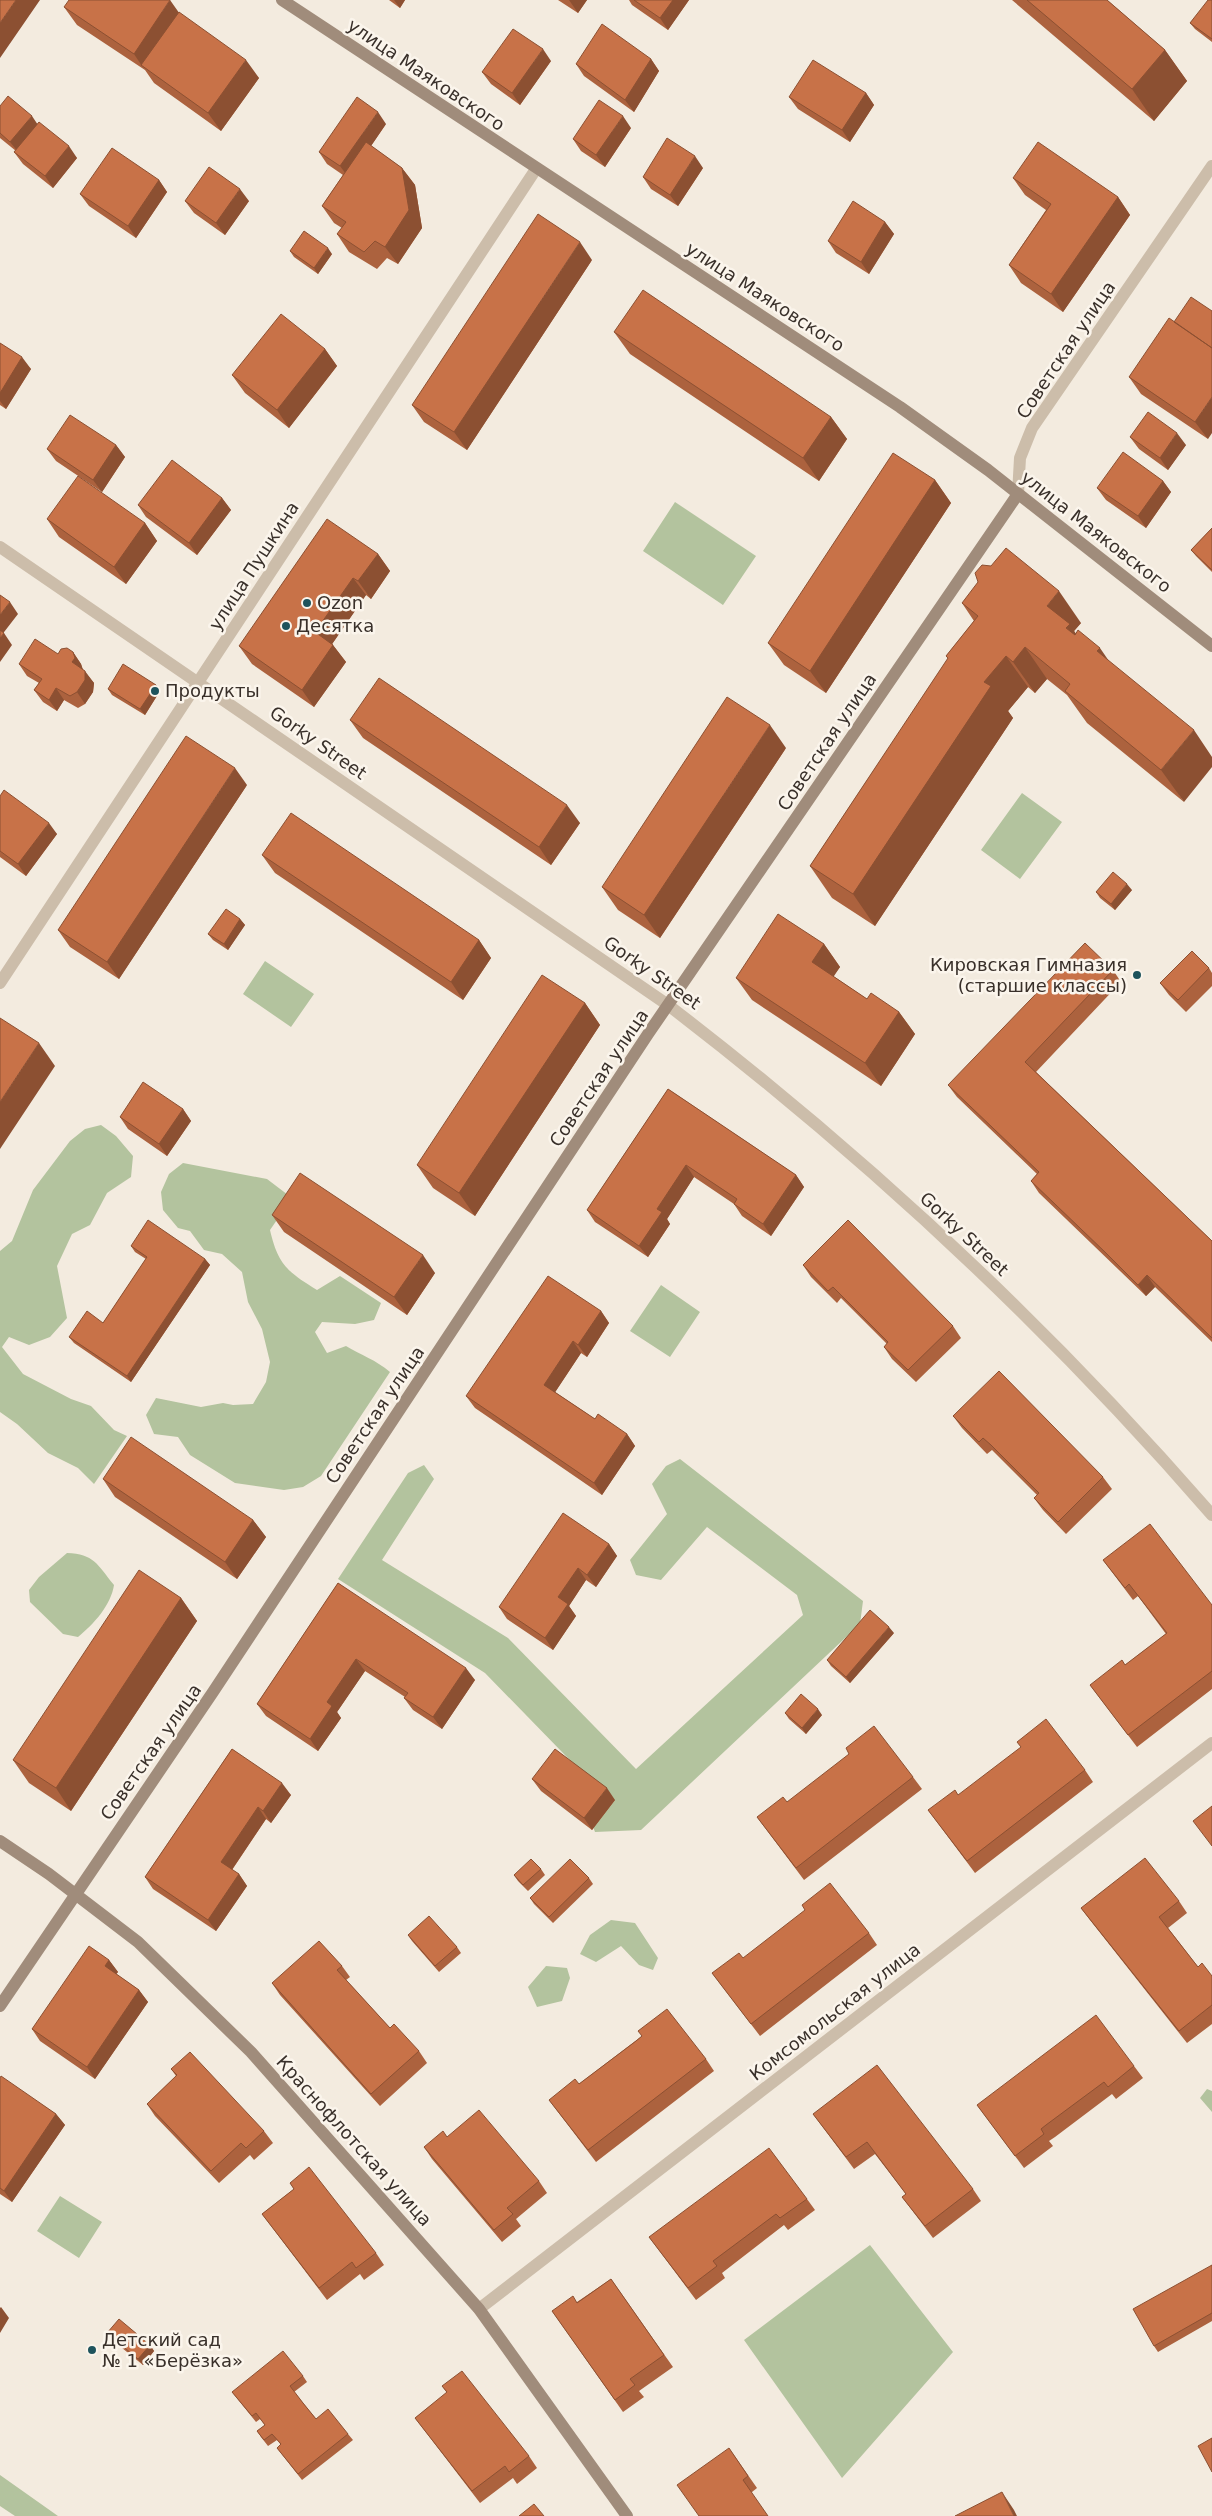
<svg xmlns="http://www.w3.org/2000/svg" width="1212" height="2516" font-family="'DejaVu Sans',sans-serif">
<style>
.green{fill:#b3c39e}
.lines{fill:none;stroke-linecap:round;stroke-linejoin:round}
.street{stroke:#ccbdaa;stroke-width:12}
.secondary{stroke:#a08c7b;stroke-width:12}
.wall{fill:#ac623e}
.shaded-wall{fill:#8c5032}
.building{fill:#c87248;stroke:#8c5032}
.poi-dot{fill:#1e535c;stroke:#fbf5ec;stroke-width:2}
.labels{text-anchor:middle;stroke-width:5;stroke-linejoin:round;paint-order:stroke}
.street-label{font-size:18px;fill:#39302a;stroke:#fbf5ec}
.poi-label{font-size:18px;fill:#39302a;stroke:#fbf5ec;text-anchor:start}
</style>
<rect width="100%" height="100%" fill="#f3ebdf"/>
<!-- green -->
<path class="green" d="M675 502 756 556 723 605 643 551Z
M1022 793 1062 822 1020 879 981 850Z
M265 961 314 994 291 1027 243 994Z
M101 1125 116 1136 133 1156 131 1177 107 1193 90 1225 72 1234 57 1266 67 1318 50 1337 29 1345 9 1337 2 1347 23 1374 71 1399 91 1406 114 1430 127 1436 94 1484 78 1468 48 1453 17 1424 0 1412V1251L12 1241 33 1190 70 1141 85 1129Z
M183 1163 267 1179 292 1198 270 1230C278 1265 288 1272 317 1290L340 1276 381 1303 374 1320 355 1324 322 1322 315 1332 327 1353 346 1346C361 1355 376 1360 390 1372L321 1476 303 1487 284 1490 235 1483 190 1455 178 1437 154 1434 146 1415 156 1398 201 1407 223 1403 233 1405 253 1404 266 1382 270 1362 262 1329 248 1302 242 1272 222 1254 204 1250 190 1231 178 1228 163 1210 161 1192 169 1174Z
M661 1285 700 1312 670 1357 630 1331Z
M680 1459 863 1601 860 1624 641 1830 595 1832 585 1806 597 1788 485 1673 338 1579 408 1473 424 1465 434 1479 382 1560 508 1638 636 1769 803 1615 797 1595 707 1527 661 1580 636 1575 630 1560 667 1514 652 1484 666 1466Z
M67 1553C94 1554 97 1564 114 1585 111 1605 94 1624 78 1637L63 1634 30 1602 29 1590 39 1577Z
M611 1920 635 1923 658 1958 653 1970 639 1965 621 1946 596 1962 580 1954 590 1935Z
M546 1966 567 1968 570 1978 562 2001 537 2007 528 1987Z
M1207 2089 1212 2091V2112L1200 2098Z
M60 2196 102 2222 79 2258 37 2231Z
M870 2245 953 2352 842 2478 744 2340Z
M0 2475 58 2516H15L0 2506Z"/>
<g class="lines">
<!-- street -->
<path class="street" d="M1018 494 1020 458 1032 428 1212 166
M0 547 668 1005C865 1156 1049 1327 1212 1515
M0 983 536 169
M479 2309 1212 1743"/>
<!-- secondary -->
<path class="secondary" d="M282 0 900 407 988 470 1212 646
M0 1841 49 1874 138 1942 251 2052 479 2309 627 2516
M0 2006 213 1692 648 1034 1018 494"/>
</g>
<!-- wall -->
<path class="wall" d="M389 0H405L400 8Z
M558 0H587L578 13Z
M629 0H689L668 30 632 5Z
M1012 0H1107L1165 50 1187 81 1154 121Z
M1212 0V42L1195 29 1190 23Z
M64 7 179 13 259 78 221 131 154 83 145 70 77 25Z
M651 59 659 71 634 112 584 76 576 64Z
M551 61 520 105 491 84 482 72Z
M866 93 874 105 850 142 798 109 789 97Z
M0 106 37 124 77 158 53 188 23 164 14 152 16 151 0 138Z
M386 124 371 146 402 168 415 185 422 228 398 264 387 258 377 269 349 252 337 234 342 228 334 223 322 206 343 175 327 164 319 152Z
M631 128 605 167 581 151 573 139Z
M703 168 678 206 651 189 643 177Z
M1013 178 1118 197 1130 215 1063 312 1021 283 1009 265 1046 210 1025 195Z
M159 180 167 192 136 238 89 206 80 194Z
M185 201H249L225 235 194 213Z
M885 222 894 234 869 274 836 253 828 241Z
M290 251 332 254 318 274 294 257Z
M592 260 467 450 424 422 412 405Z
M1174 322 1208 439 1141 394 1129 377Z
M614 332 831 417 847 439 819 481 630 354Z
M0 343 31 369 6 409 0 405Z
M325 349 337 366 289 428 245 393 232 375Z
M1130 437 1186 445 1168 470 1139 449Z
M116 445 125 457 102 492 56 461 47 449Z
M935 480 951 503 826 693 784 665 768 643Z
M1163 481 1171 492 1146 528 1106 500 1097 488Z
M222 498 231 510 197 555 146 517 138 505Z
M47 519 145 523 157 541 126 584 59 537Z
M1212 528V572L1196 556 1191 550Z
M378 554 390 571 371 599 366 595 332 644 346 662 314 707 252 664 239 646Z
M962 603 1081 623 1074 631 1184 802 1087 723 1067 695 1047 679 1035 693 1028 687 1008 711 1013 718 875 926 832 898 810 866 948 659 946 656 974 621Z
M73 652 81 664 83 670 94 683 93 692 85 704 78 708 64 700 57 711 43 702 34 690 39 683 27 676 19 664 58 654Z
M156 685 160 691 145 715 112 695 108 689Z
M350 720 580 823 551 865 363 738Z
M786 748 660 938 618 910 602 887Z
M247 785 119 979 70 947 58 930Z
M0 796 57 834 26 876 0 857Z
M262 855 479 940 491 958 463 1000 275 873Z
M1132 890 1115 910 1100 898 1096 892Z
M240 919 245 925 228 950 213 940 208 934Z
M824 944 840 967 833 976 867 999 899 1012 915 1034 881 1086 752 1000 736 978Z
M1209 968 1212 973V986L1186 1012 1169 995 1160 983Z
M1113 970 1121 982 1036 1072 1212 1241V1342L1155 1287 1146 1296 1039 1193 1031 1181 1037 1174 957 1097 948 1085Z
M585 1003 600 1025 475 1216 433 1188 417 1165Z
M668 1089 796 1175 804 1187 771 1236 742 1216 734 1204 694 1177 667 1219 670 1224 648 1257 595 1222 587 1210Z
M183 1109 191 1121 167 1156 128 1129 120 1117Z
M272 1215 435 1273 407 1315 284 1232Z
M131 1246 205 1259 210 1265 131 1382 74 1343 69 1337 103 1323 146 1259 135 1252Z
M803 1265 953 1326 961 1338 916 1382 892 1359 884 1347 887 1344 841 1298 837 1303 811 1277Z
M601 1311 609 1323 587 1357 581 1353 555 1392 595 1419 627 1434 635 1446 602 1495 475 1408 466 1396Z
M953 1416 1103 1477 1112 1489 1066 1534 1043 1510 1034 1498 1037 1495 992 1450 987 1454 962 1428Z
M103 1479 253 1520 266 1537 237 1579 115 1497Z
M609 1544 617 1556 596 1587 586 1580 569 1606 576 1616 553 1650 507 1619 499 1607Z
M1103 1560 1212 1605V1689L1137 1747 1090 1685 1125 1665 1166 1634 1138 1596 1133 1600Z
M338 1583 475 1680 442 1729 413 1710 404 1698 405 1697 365 1671 337 1712 341 1718 318 1751 266 1716 257 1704Z
M181 1598 197 1621 71 1811 29 1783 13 1760Z
M894 1633 850 1683 831 1666 827 1660Z
M785 1713 822 1715 806 1734 789 1719Z
M232 1749 291 1795 271 1823 266 1819 232 1870 239 1874 247 1886 216 1931 153 1889 145 1877Z
M1085 1770 1093 1782 975 1873 928 1810 958 1795Z
M913 1777 922 1789 804 1880 757 1817 787 1802Z
M532 1779 615 1800 592 1830 541 1791Z
M541 1869 545 1875 528 1891 518 1881 514 1875Z
M589 1878 593 1884 553 1923 534 1904 530 1898Z
M1179 1901 1187 1913 1168 1928 1198 1967 1212 1976V2024L1187 2043 1090 1920 1081 1908Z
M869 1933 877 1945 760 2036 712 1973 743 1958Z
M408 1935 457 1947 461 1953 439 1972 412 1941Z
M109 1960 118 1972 116 1974 139 1990 148 2002 95 2079 40 2041 32 2029Z
M342 1966 350 1977 346 1980 390 2028 419 2051 427 2063 380 2106 280 1995 272 1983Z
M642 2036 706 2059 714 2071 596 2162 549 2100 579 2084Z
M1134 2066 1143 2078 1116 2099 1112 2094 1055 2137 1049 2141 1053 2146 1024 2168 977 2105Z
M171 2069 264 2131 273 2143 254 2160 250 2155 219 2183 155 2116 147 2104 176 2076Z
M0 2078 56 2114 65 2125 12 2202 0 2194Z
M813 2114 973 2189 981 2201 933 2238 902 2197 906 2194 875 2154 854 2169Z
M447 2137 539 2181 547 2193 516 2219 521 2226 502 2242 432 2159 424 2147Z
M290 2183 376 2253 384 2265 364 2280 360 2274 327 2300 262 2214 294 2189Z
M807 2199 815 2210 788 2230 784 2225 722 2273 725 2278 696 2300 649 2237Z
M1212 2265V2321L1158 2352 1154 2346Z
M611 2279 673 2367 639 2391 644 2397 623 2412 552 2311 577 2302Z
M107 2333 150 2345 154 2351 143 2365 111 2339Z
M303 2376 307 2382 294 2392 316 2419 348 2434 353 2440 302 2480 277 2448 281 2445 277 2440 268 2446 261 2437 257 2431 265 2425 260 2419 256 2422 232 2392Z
M442 2386 529 2456 537 2468 517 2484 513 2478 480 2503 415 2418 447 2393Z
M729 2448 757 2488 752 2492 699 2516Z"/>
<!-- shaded-wall -->
<path class="shaded-wall" d="M16 0H40L0 58V23Z
M170 0 182 17 142 66 134 54Z
M394 0H405L400 8Z
M569 0H587L578 13Z
M673 0H689L668 30 660 18Z
M543 49 551 61 520 105 512 93Z
M1165 50 1187 81 1154 121 1132 89Z
M651 59 659 71 634 112 625 100Z
M246 60 259 78 221 131 208 113Z
M866 93 874 105 850 142 842 130Z
M378 112 386 124 349 178 340 166Z
M32 116 40 128 19 153 10 142Z
M623 116 631 128 605 167 596 155Z
M69 146 77 158 53 188 45 176Z
M695 156 703 168 678 206 670 195Z
M402 168 415 185 422 228 398 264 385 247Z
M159 180 167 192 136 238 128 226Z
M240 189 249 201 225 235 216 223Z
M1118 197 1130 215 1063 312 1051 294Z
M885 222 894 234 869 274 861 262Z
M580 242 592 260 467 450 454 432Z
M328 248 332 254 318 274 314 268Z
M325 349 337 366 289 428 277 410Z
M22 357 31 369 6 409 0 401V393Z
M1212 397V433L1208 439 1195 422Z
M831 417 847 439 819 481 803 458Z
M1177 433 1186 445 1168 470 1160 458Z
M116 445 125 457 102 492 93 480Z
M935 480 951 503 826 693 810 671Z
M1163 481 1171 492 1146 528 1138 516Z
M222 498 231 510 197 555 189 543Z
M145 523 157 541 126 584 114 567Z
M378 554 390 571 371 599 358 581Z
M353 578 366 595 328 650 315 632Z
M1059 591 1081 623 1074 631 1092 656 1047 606Z
M10 602 18 614 1 636 0 635V615Z
M4 633 12 645 0 662V638Z
M333 645 346 662 314 707 302 690Z
M1025 647 1047 679 1035 693 1013 662Z
M1100 648 1122 680 1097 651Z
M73 652 81 664 83 670 72 662Z
M1006 656 1028 687 1008 711 1013 718 875 926 853 894 984 682Z
M85 671 94 683 93 692 85 704 77 692Z
M156 685 160 691 145 715 140 709Z
M56 688 64 700 57 711 49 700Z
M770 725 786 748 660 938 644 915Z
M1194 730 1212 757V767L1184 802 1161 770Z
M235 768 247 785 119 979 107 962Z
M567 805 580 823 551 865 539 847Z
M49 823 57 834 26 876 18 864Z
M1127 884 1132 890 1115 910 1111 904Z
M240 919 245 925 228 950 224 944Z
M479 940 491 958 463 1000 451 982Z
M824 944 840 967 828 985 812 962Z
M585 1003 600 1025 475 1216 459 1193Z
M899 1012 915 1034 881 1086 865 1063Z
M39 1043 55 1066 0 1149V1102Z
M183 1109 191 1121 167 1156 159 1144Z
M686 1165 694 1177 667 1219 670 1224 648 1257 639 1246 657 1209Z
M796 1175 804 1187 771 1236 763 1224Z
M423 1255 435 1273 407 1315 394 1297Z
M205 1259 210 1265 131 1382 127 1376Z
M1147 1275 1155 1287 1146 1296 1138 1285Z
M601 1311 609 1323 587 1357 578 1345Z
M573 1341 581 1353 552 1397 544 1385Z
M627 1434 635 1446 602 1495 594 1483Z
M253 1520 266 1537 237 1579 225 1562Z
M609 1544 617 1556 596 1587 587 1575Z
M578 1568 586 1580 569 1606 576 1616 553 1650 545 1638 558 1597Z
M181 1598 197 1621 71 1811 56 1788Z
M889 1627 894 1633 850 1683 846 1677Z
M356 1659 365 1671 337 1712 341 1718 318 1751 310 1739 327 1702Z
M466 1668 475 1680 442 1729 433 1717Z
M818 1709 822 1715 806 1734 802 1728Z
M282 1783 291 1795 271 1823 263 1811Z
M607 1788 615 1800 592 1830 584 1818Z
M258 1807 266 1819 229 1874 221 1862Z
M239 1874 247 1886 216 1931 208 1920Z
M109 1960 118 1972 113 1978 105 1966Z
M139 1990 148 2002 95 2079 87 2067Z
M56 2114 65 2125 12 2202 4 2191Z
M1 2307 9 2318 0 2333V2308Z
M150 2345 154 2351 143 2365 138 2359Z
M1002 2492 1014 2510 1017 2516H1014Z"/>
<!-- building -->
<path class="building" d="M0 0H16L0 23Z
M69 0H170L134 54 64 7Z
M634 0H673L660 18Z
M1027 0H1107L1165 50 1132 89Z
M1208 0H1212V39L1190 23Z
M179 12 246 60 208 113 141 65Z
M602 24 651 59 625 100 576 64Z
M513 29 543 49 512 93 482 72Z
M813 60 866 93 842 130 789 97Z
M8 96 32 116 10 142 0 133V106Z
M357 97 378 112 340 166 319 152Z
M599 100 623 116 596 155 573 139Z
M39 122 69 146 45 176 14 152Z
M667 138 695 156 670 195 643 177Z
M366 142 402 168 409 210 385 247 375 241 364 252 337 234 346 222 322 206Z
M1038 142 1118 197 1051 294 1009 265 1051 204 1013 178Z
M112 148 159 180 128 226 80 194Z
M209 167 240 189 216 223 185 201Z
M853 201 885 222 861 262 828 241Z
M538 214 580 242 454 432 412 405Z
M304 231 328 248 314 268 290 251Z
M643 290 831 417 803 458 614 332Z
M1191 297 1212 311V348L1174 322Z
M281 314 325 349 277 410 232 375Z
M1169 318 1212 348V397L1195 422 1129 377Z
M0 343 22 357 0 393Z
M1148 412 1177 433 1160 458 1130 437Z
M70 415 116 445 93 480 47 449Z
M1123 452 1163 481 1138 516 1097 488Z
M893 453 935 480 810 671 768 643Z
M172 460 222 498 189 543 138 505Z
M78 476 145 523 114 567 47 519Z
M327 519 378 554 358 581 353 578 315 632 333 645 302 690 239 646Z
M1212 528V570L1191 550Z
M1006 548 1059 591 1047 606 1070 624 1066 628 1075 635 1078 630 1100 648 1097 651 1194 730 1161 770 1065 691 1070 684 1025 647 1013 662 1006 656 984 682 991 686 853 894 810 866 948 658 946 656 978 616 962 603 978 582 975 573 982 565 991 566Z
M0 595 10 602 0 615Z
M0 630 4 633 0 638Z
M35 639 58 654 61 649 67 648 73 652 75 658 72 662 85 671V680L77 692 70 696 56 688 49 700 34 690 42 679 19 664Z
M123 664 156 685 140 709 108 689Z
M379 678 567 805 539 847 350 720Z
M727 697 770 725 644 915 602 887Z
M186 736 235 768 107 962 58 930Z
M4 790 49 823 18 864 0 851V796Z
M291 813 479 940 451 982 262 855Z
M1113 872 1127 884 1111 904 1096 892Z
M226 909 240 919 224 944 208 934Z
M778 914 824 944 812 962 867 999 871 993 899 1012 865 1063 736 978Z
M1085 943 1113 970 1025 1062 1212 1241V1338L1147 1275 1138 1285 1106 1253 1031 1181 1039 1172 948 1085Z
M1192 951 1209 968 1178 1000 1160 983Z
M542 975 585 1003 459 1193 417 1165Z
M0 1018 39 1043 0 1102Z
M143 1082 183 1109 159 1144 120 1117Z
M668 1089 796 1175 763 1224 734 1204 737 1199 686 1165 657 1209 662 1212 639 1246 587 1210Z
M300 1173 423 1255 394 1297 272 1215Z
M148 1220 205 1259 127 1376 69 1337 87 1311 103 1323 147 1257 131 1246Z
M848 1220 953 1326 908 1370 884 1347 888 1342 833 1287 828 1291 803 1265Z
M548 1276 601 1311 578 1345 573 1341 544 1385 595 1419 598 1414 627 1434 594 1483 466 1396Z
M999 1371 1103 1477 1058 1522 1034 1498 1039 1493 991 1445 983 1438 979 1442 953 1416Z
M131 1437 253 1520 225 1562 103 1479Z
M563 1513 609 1544 587 1575 578 1568 558 1597 568 1604 545 1638 499 1607Z
M1150 1524 1212 1605V1671L1128 1735 1090 1685 1122 1660 1125 1665 1167 1633 1129 1584 1125 1588 1103 1560Z
M139 1570 181 1598 56 1788 13 1760Z
M338 1583 466 1668 433 1717 404 1698 408 1693 356 1659 327 1702 332 1706 310 1739 257 1704Z
M870 1610 889 1627 846 1677 827 1660Z
M801 1694 818 1709 802 1728 785 1713Z
M1046 1719 1085 1770 967 1861 928 1810 955 1790 958 1795 1021 1747 1017 1742Z
M874 1726 913 1777 796 1868 757 1817 783 1797 787 1802 849 1754 846 1748Z
M232 1749 282 1783 263 1811 258 1807 221 1862 239 1874 208 1920 145 1877Z
M555 1749 607 1788 584 1818 532 1779Z
M1212 1806V1846L1193 1821Z
M1145 1858 1179 1901 1159 1917 1198 1967 1202 1963 1212 1976V2005L1179 2031 1081 1908Z
M531 1859 541 1869 523 1885 514 1875Z
M570 1859 589 1878 549 1917 530 1898Z
M830 1883 869 1933 751 2024 712 1973 739 1953 743 1958 805 1910 802 1905Z
M429 1916 457 1947 435 1966 408 1935Z
M319 1941 342 1966 337 1970 390 2028 394 2024 419 2051 371 2094 272 1983Z
M89 1946 109 1960 105 1966 139 1990 87 2067 32 2029Z
M667 2009 706 2059 588 2150 549 2100 575 2079 579 2084 636 2041 642 2036 638 2031Z
M1096 2015 1134 2066 1108 2087 1104 2082 1046 2125 1041 2129 1044 2134 1015 2156 977 2105Z
M190 2052 264 2131 246 2148 241 2143 211 2171 147 2104 177 2075 171 2069Z
M877 2065 973 2189 925 2226 902 2197 906 2194 867 2142 846 2157 813 2114Z
M1 2076 56 2114 4 2191 0 2188V2078Z
M479 2110 539 2181 507 2208 513 2214 494 2230 424 2147 443 2131 447 2137Z
M769 2148 807 2199 780 2218 776 2214 713 2261 717 2266 688 2288 649 2237Z
M309 2167 376 2253 356 2268 352 2262 319 2288 262 2214 294 2189 290 2183Z
M1212 2265V2313L1154 2346 1133 2309Z
M611 2279 664 2355 630 2379 635 2385 615 2400 552 2311 573 2296 577 2303Z
M119 2319 150 2345 138 2359 107 2333Z
M283 2351 303 2376 290 2386 303 2403 316 2419 328 2409 348 2434 298 2474 277 2448 281 2444 272 2434 264 2440 257 2431 265 2425 256 2413 252 2416 232 2392Z
M462 2371 529 2456 509 2472 505 2466 472 2491 415 2418 447 2392 442 2386Z
M1212 2438V2472L1198 2446Z
M729 2448 748 2476 743 2480 768 2516H699L677 2485Z
M1002 2492 1014 2516H955Z
M534 2504 544 2516H519Z"/>
<!-- markers -->
<g class="poi-dot">
<circle cx="307" cy="603" r="5"/>
<circle cx="286" cy="626" r="5"/>
<circle cx="155" cy="691" r="5"/>
<circle cx="1137" cy="975" r="5"/>
<circle cx="92" cy="2350" r="5"/>
</g>
<g class="labels">
<!-- street labels -->
<g class="street-label">
<text transform="translate(426 75) rotate(34)" y="6">улица Маяковского</text>
<text transform="translate(765 297) rotate(33)" y="6">улица Маяковского</text>
<text transform="translate(1066 350) rotate(-56)" y="6">Советская улица</text>
<text transform="translate(1096 532) rotate(38)" y="6">улица Маяковского</text>
<text transform="translate(254 566) rotate(-57)" y="6">улица Пушкина</text>
<text transform="translate(827 742) rotate(-56)" y="6">Советская улица</text>
<text transform="translate(318 743) rotate(35)" y="6">Gorky Street</text>
<text transform="translate(652 973) rotate(35)" y="6">Gorky Street</text>
<text transform="translate(599 1078) rotate(-56)" y="6">Советская улица</text>
<text transform="translate(964 1234) rotate(43)" y="6">Gorky Street</text>
<text transform="translate(375 1415) rotate(-56)" y="6">Советская улица</text>
<text transform="translate(151 1752) rotate(-55)" y="6">Советская улица</text>
<text transform="translate(835 2012) rotate(-38)" y="6">Комсомольская улица</text>
<text transform="translate(354 2141) rotate(48)" y="6">Краснофлотская улица</text>
</g>
<!-- poi labels -->
<g class="poi-label">
<text x="317" y="609">Ozon</text>
<text x="296" y="632">Десятка</text>
<text x="165" y="697">Продукты</text>
<text x="1127" y="971" text-anchor="end">Кировская Гимназия<tspan x="1127" dy="21">(старшие классы)</tspan></text>
<text x="102" y="2346">Детский сад<tspan x="102" dy="21">№ 1 «Берёзка»</tspan></text>
</g>
</g>
</svg>
